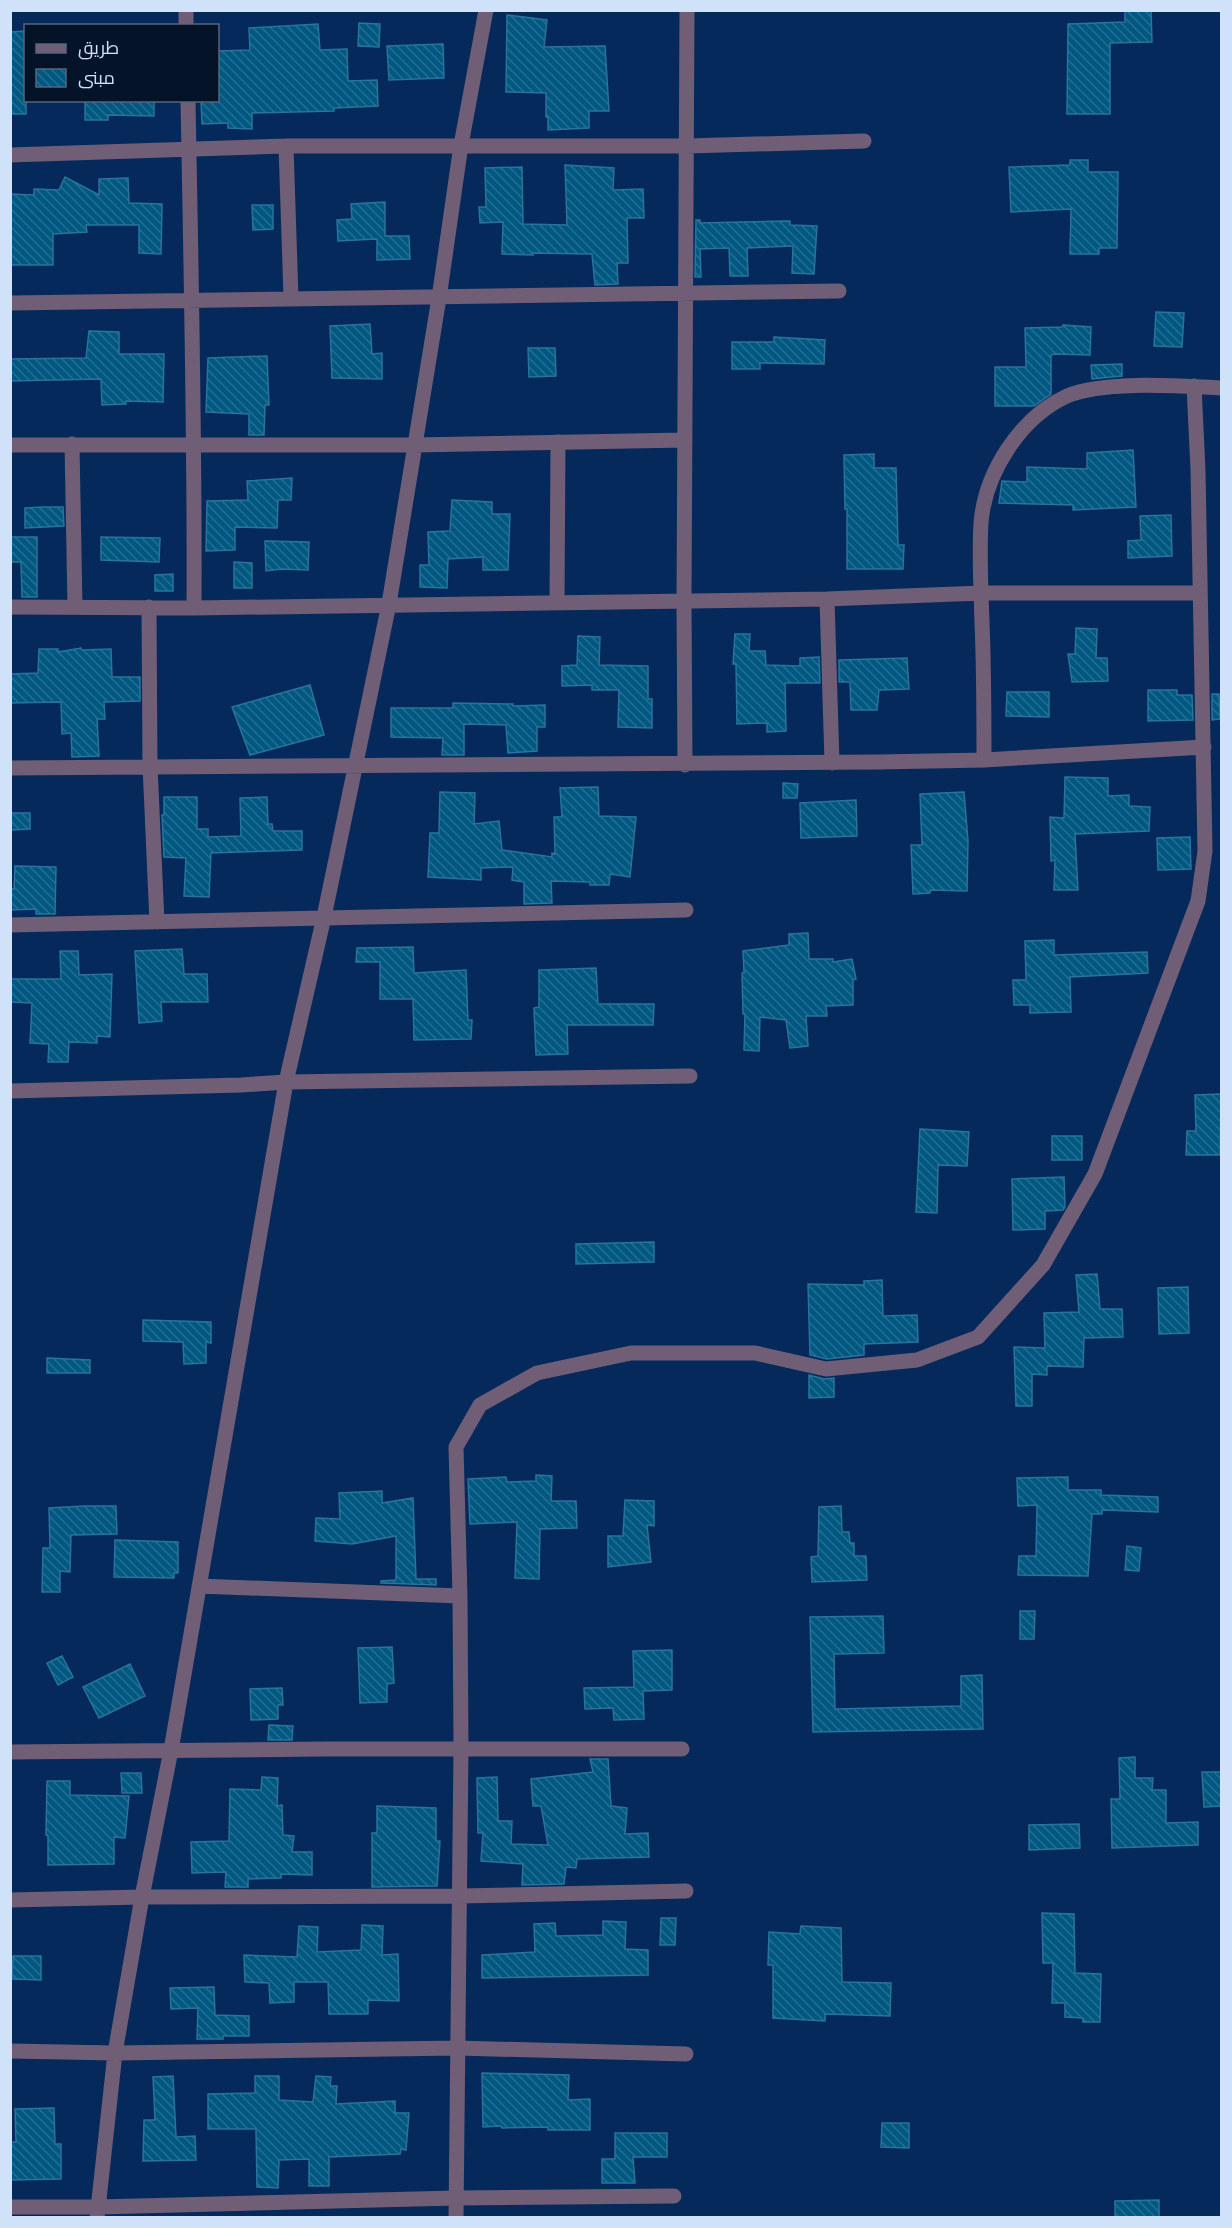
<svg xmlns="http://www.w3.org/2000/svg" width="1232" height="2228" font-family="'Space Grotesk',Cairo,sans-serif">
<style>
.building{fill:url(#building-back-hatch);stroke:#29739d;stroke-width:1.5}
.lines{fill:none;stroke-linecap:round;stroke-linejoin:round}
.street{stroke:#705d76;stroke-width:15}
</style>
<defs>
<pattern id="building-back-hatch" width="6" height="6" patternUnits="userSpaceOnUse" patternTransform="scale(1.5)"><rect width="6" height="6" fill="#005780"/><path d="M-1 5l2 2M0 0l6 6M5-1l2 2" fill="none" stroke="#246f93"/></pattern>
</defs>
<rect width="100%" height="100%" fill="#05295a"/>
<!-- building -->
<path class="building" d="M1125 10H1151L1152 42 1110 43V114H1067L1068 24 1125 22Z
M507 15 547 20 544 47 605 46 609 111H589V128L548 130V117H546V93L506 92Z
M359 23 380 24 379 47 358 46Z
M318 24 320 50 347 49 348 81 377 80 378 106 334 108V111L252 113V129L228 128V123L202 124 201 100H218V51L250 50 249 28Z
M26 31V114H10L11 32Z
M443 44 444 78 389 80 387 46Z
M85 100H154V116L108 115V120H85Z
M1070 160H1088V172H1118L1117 248H1099V254H1070L1071 209 1011 212 1009 167 1070 165Z
M565 165 614 168 613 190 643 189 644 218H627L628 263H617L618 284 595 285 592 254 532 253 533 255 502 254 503 222 480 223 479 207H486L485 168 522 167 523 224 567 225Z
M65 177 99 195V179L128 178 129 203 162 204 161 254 139 253V225H86L87 232 53 234V265H10V194L34 195V189L59 190Z
M385 202V236H409L410 259 377 260V239L338 241 337 220 352 219 351 204Z
M252 205H273V229L253 230Z
M696 220H700V223L790 221V225L817 226 814 274 792 273 793 246 747 248 748 276H730L729 248 700 249 701 277H695Z
M1156 312 1184 313 1182 347 1154 346Z
M370 324 372 354 382 353V379L332 378 330 326Z
M1063 325 1091 327 1090 355 1054 354 1051 356V394L1034 406H995V367H1026L1025 328 1062 327Z
M89 331 119 332V354H164L163 402 126 401V404L102 405 101 379 10 381V359L86 358Z
M774 337 825 340 824 364 760 363V369H732V342H774Z
M528 348H555L556 376 529 377Z
M267 356 269 405H265L264 435H249V414L206 412 208 358Z
M1122 364V376L1092 379 1091 365Z
M1133 450 1136 507 1073 510V505L999 503 1002 481 1027 482V467L1087 469V453Z
M874 454V468H896L898 545H904L903 569H847V509H845L844 455Z
M292 478 291 500H278L277 528 235 527V550L206 551 207 501 248 500 247 481Z
M452 500 492 502V514H510L508 570H483V557L448 559 447 588 420 587V565H429L428 532 450 531Z
M43 507H63L64 526 25 528V508Z
M1171 515 1172 556 1128 558V541L1141 540 1140 516Z
M10 537H37V597H22L21 562H10Z
M101 537 160 538 159 562 101 560Z
M265 541 309 542 308 570 281 569 266 571Z
M234 562 252 563V588H234Z
M173 574V591H155V575Z
M1076 628 1097 629 1096 658H1107L1108 681 1072 682 1068 654H1075Z
M735 634H750L749 651H765L766 665 800 666V658L819 657 820 683H785L786 731 767 732V723L737 724 736 664H733Z
M578 636 600 637 599 665 648 666V699H652V728L618 727 619 690H592V685L562 686V666L577 665Z
M81 648 82 650 111 649 112 677H140V701L104 702 105 719H97L99 756 72 757 71 733 62 734 61 702 10 703V674L38 673 39 649H58V652Z
M907 658 909 689 879 690 877 710H851L850 682H839V660Z
M310 685 324 735 250 755 232 707Z
M1148 690H1177V695H1192L1193 720 1148 721Z
M1007 692H1049V717L1006 716Z
M1212 694H1219L1220 719 1212 720Z
M453 703 513 704V706L545 705V727H537V751L508 753 506 725 464 724V755H442L443 738 391 737V708H453Z
M1065 777 1108 778V796L1129 795V806L1150 807 1149 831 1075 834 1078 890H1054L1055 860 1051 861 1050 817 1064 818Z
M783 783 798 784 797 798H783Z
M598 787 599 816 636 817 630 877 610 874 609 885H590V882L551 881 552 903 524 904V882L512 880 513 867 481 868V880L428 877 430 833H439L440 792 475 793 474 824 499 821 502 850 552 857V853L555 854 554 817H562L560 788Z
M964 792 968 841 967 891 930 890V893L913 894 911 845H922L920 794Z
M164 797H197V829H208V837L241 836 240 798 267 797 268 824H272L273 831H302V850L211 853 209 897 184 896 186 858 164 857 162 815H164Z
M856 800 857 836 801 838 800 803Z
M10 813H30V829L10 830Z
M1190 837 1191 869 1158 870 1157 838Z
M15 866 56 867 55 914H36V909L10 910V889H14Z
M808 933 809 959H833V962L852 959 856 979 853 980V1005L826 1006 827 1016H806L808 1046 790 1048 786 1020 760 1017 759 1051 744 1050 745 1014H743L742 973H744L743 951 789 945V934Z
M1054 940V955L1147 952 1148 973 1070 977 1071 1012 1030 1013V1005H1014L1013 980H1026L1025 941Z
M413 947 414 973 466 970 468 1020H472L471 1039 414 1040 413 999H380V962H356L357 948Z
M182 949 184 974H207L208 1002H161L162 1021 139 1023 135 951Z
M60 951H78L79 975 112 974 110 1037 97 1036V1043L69 1042 68 1062H48L49 1044 30 1043 32 1003 10 1002V979H61Z
M596 968 598 1004H654L653 1025H567L568 1054 536 1055 534 1008 539 1007V970Z
M1221 1094 1220 1155H1186L1187 1131H1196L1195 1095Z
M920 1129 969 1132 967 1166 938 1165 937 1213 916 1212Z
M1052 1136H1082V1160H1052Z
M1064 1177 1065 1207 1063 1210 1045 1211V1229L1013 1230 1012 1179Z
M654 1242V1262L576 1264V1244Z
M1097 1274 1100 1309H1122L1123 1337 1084 1338 1083 1367 1047 1366V1375L1032 1374V1406H1016L1014 1347 1045 1348 1044 1313 1079 1312 1076 1275Z
M882 1280 883 1316 917 1315 918 1342 864 1344V1355L827 1359 810 1355 808 1284 864 1285V1281Z
M1188 1287 1189 1333 1159 1334 1158 1288Z
M143 1320 211 1322V1343L206 1342V1363L184 1364 183 1342 143 1341Z
M47 1358 90 1360V1373H47Z
M809 1375 824 1379 834 1378V1397L809 1398Z
M536 1475 552 1476 551 1501H576L577 1528 540 1529 539 1579 515 1578 517 1522 470 1524 468 1479 506 1477 507 1482 536 1481Z
M1068 1477V1490H1101V1495L1158 1497V1512L1102 1510V1514H1092L1088 1576 1018 1575 1019 1556H1036L1037 1505 1018 1506 1017 1478Z
M382 1491V1503L413 1498 416 1579H436V1585L381 1583V1581L396 1580V1536L352 1544 315 1541 316 1518 340 1519 339 1493Z
M625 1500 654 1501V1526L647 1525 651 1562 608 1567V1536H623Z
M85 1506H116L117 1534 71 1535 70 1572 60 1571V1592H42L43 1548H50L49 1508Z
M841 1506 842 1532H849L850 1543H854V1556H866L867 1580 812 1582 811 1557 818 1556 819 1507Z
M115 1540 178 1542V1573H174V1578L114 1577Z
M1127 1546 1141 1548 1139 1571 1125 1570Z
M1020 1611H1035L1034 1639H1020Z
M883 1616 884 1653 834 1654 835 1709 961 1706V1676L982 1675 983 1729 813 1732 810 1617Z
M392 1647 394 1683 387 1684V1702L360 1703 358 1648Z
M672 1650V1690L643 1691 644 1719 614 1720 613 1708 585 1709 584 1688 634 1687 633 1651Z
M62 1656 73 1677 58 1685 47 1663Z
M130 1664 145 1696 99 1718 83 1687Z
M282 1688 283 1705H278V1719L251 1720 250 1689Z
M269 1725 293 1726 292 1740H268Z
M1135 1757V1778H1153L1152 1790H1166V1823L1198 1822V1845L1112 1848 1111 1799H1120L1119 1758Z
M590 1759H608L611 1806 627 1808 625 1834 648 1833 649 1857 577 1859 576 1868 566 1867 564 1884 522 1885 523 1864 481 1861 483 1833H478L477 1778 497 1777 498 1821H512L511 1844 548 1845 541 1806H533L531 1779 593 1772Z
M1202 1772H1221V1806L1204 1807Z
M121 1773H141L142 1793H122Z
M262 1777 278 1778 277 1806 282 1805 283 1835 294 1836 292 1852H312V1875L281 1874V1878L248 1879V1887H225L226 1872 192 1873 191 1842 229 1841 230 1789 261 1790Z
M47 1781H70V1795L129 1796 125 1838 114 1837V1864L48 1865V1836L46 1835Z
M377 1806 436 1808V1841H440L437 1886 372 1887V1833H377Z
M1079 1824 1080 1848 1029 1850V1825Z
M1042 1913 1074 1914 1075 1973 1101 1974 1100 2022H1083V2018L1065 2017V2003H1052L1053 1963H1043Z
M661 1918H676L675 1945H660Z
M603 1921 626 1922 625 1949 648 1950V1975L482 1978V1955L535 1952 534 1924 555 1923 556 1936 603 1935Z
M362 1925 383 1926 382 1955 398 1954 399 2001 368 2000V2014H329L328 1982H294V2002L270 2003 269 1983 245 1982 244 1955 297 1957 299 1926 318 1927 317 1952 361 1950Z
M801 1926 841 1928 842 1982 891 1983 890 2016 825 2014V2021L773 2018V1965H768L769 1932 800 1934Z
M13 1956H41V1980L12 1979Z
M214 1987 215 2015 249 2016V2036H223V2039H197L198 2008 171 2009 170 1988Z
M482 2073 569 2075 568 2100 590 2099V2130H548V2127L502 2128 501 2126 483 2127Z
M173 2076 176 2137 195 2136 196 2160 143 2161 144 2120H155L153 2077Z
M255 2076H279V2100L313 2102 316 2076 331 2077 330 2086H337L336 2104 395 2101V2113H409L406 2150 401 2149 400 2154 329 2157V2186H309V2159L279 2160 278 2188 257 2187 256 2129H208V2094L255 2093Z
M54 2108 55 2144H61V2179L10 2180V2142H16L15 2109Z
M882 2123H909V2148L881 2147Z
M615 2133H667V2157H633L635 2183H602V2159H615Z
M1159 2200V2217H1115V2201Z"/>
<g class="lines">
<!-- street -->
<path class="street" d="M186 10V26
M188 100C191 270 195 439 194 608
M286 146 291 297
M10 155 286 146H687L864 141
M10 303 839 291
M72 444 75 607
M10 445H413L685 440
M827 599 832 763
M557 602 558 442
M10 607 194 608 827 599 981 593H1199
M149 607 150 766 157 922
M984 760C984 715 984 669 982 623 981 590 979 556 981 523 985 472 1021 417 1067 396 1104 380 1181 386 1222 388
M685 765 684 602 687 10
M10 768 878 762 984 760 1204 747
M10 925 686 910
M10 1091 241 1085 286 1082 690 1076
M199 1586 460 1596
M10 1752 326 1749H682
M10 1900 142 1897 460 1896 686 1891
M10 2051 115 2053 457 2048 686 2054
M10 2207H98L456 2198 674 2196
M97 2218 115 2053 142 1897 171 1750 286 1082 324 917 389 604 439 298 461 145 486 10
M456 2218 461 1748 460 1596 456 1447 480 1405 537 1373 631 1353H755L826 1369 917 1360 978 1337 1043 1265 1095 1174 1198 901 1205 851 1198 470 1194 386"/>
</g>
<!-- border -->
<rect width="1232" height="2228" fill="none" stroke="#d0e1fa" stroke-width="24"/>
<!-- legend -->
<rect x="24" y="24" width="195" height="78" fill="#051329" stroke="#56657d" stroke-width="1.5"/>
<rect x="36" y="44" width="30" height="9" fill="#705d76" stroke="#56657d" stroke-width="1.5"/>
<text x="78" y="54" font-size="18" fill="#d0e1fa">طريق</text>
<rect x="36" y="69" width="30" height="18" fill="url(#building-back-hatch)" stroke="#56657d" stroke-width="1.5"/>
<text x="78" y="84" font-size="18" fill="#d0e1fa">مبنى</text>
</svg>
